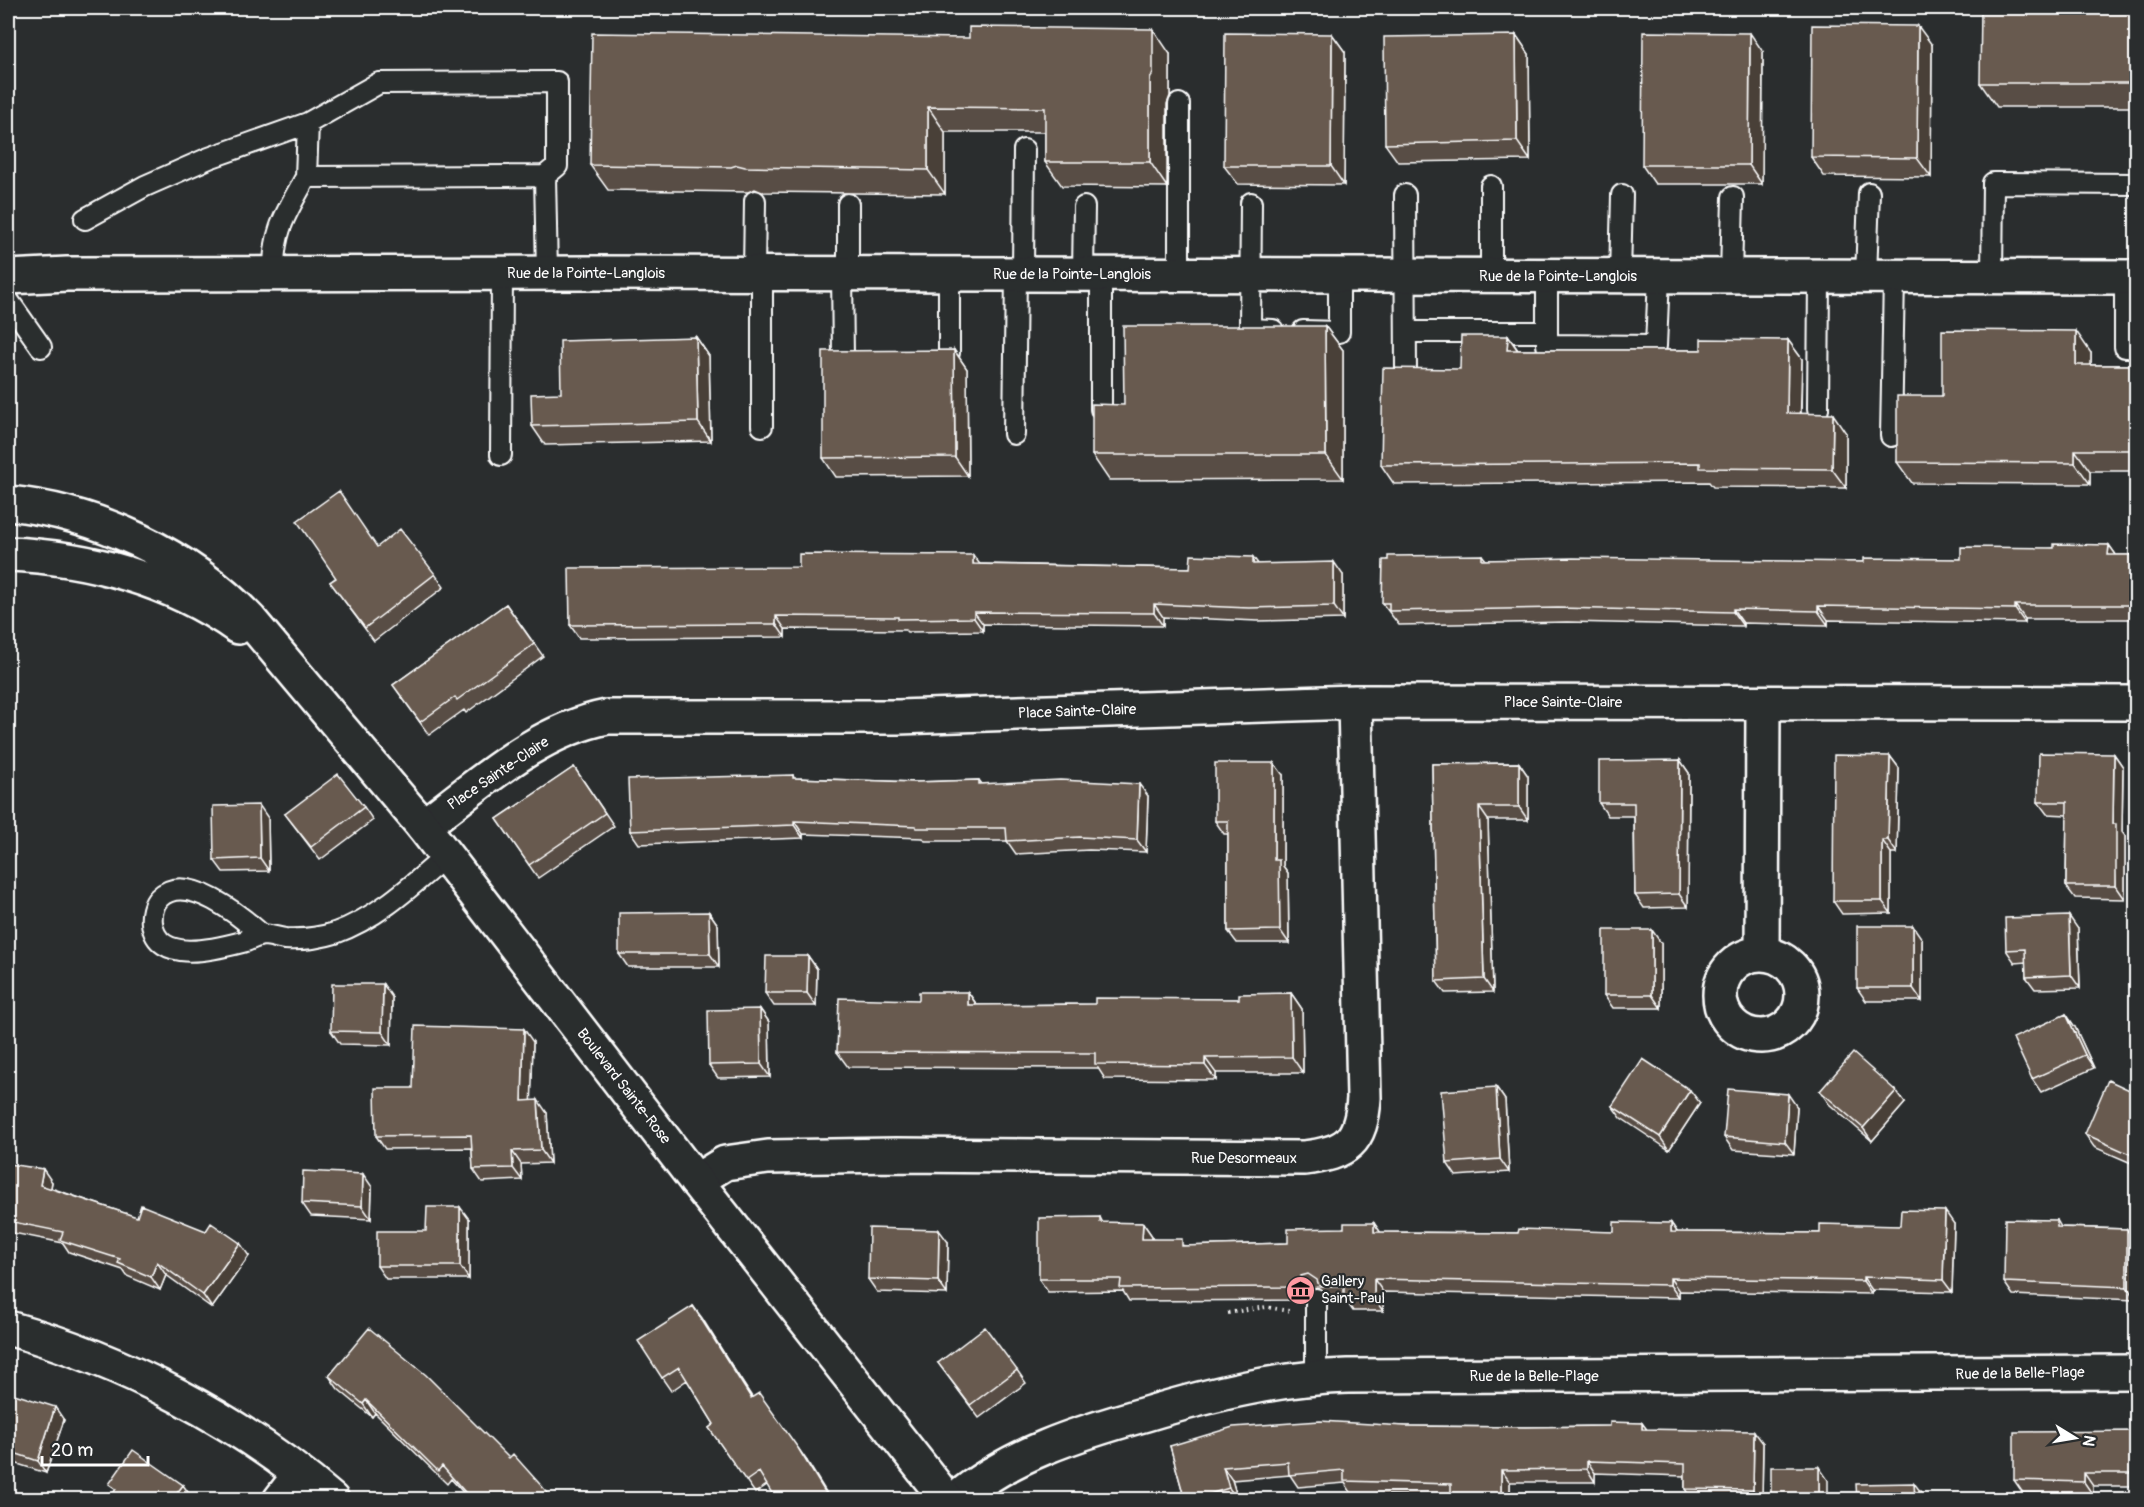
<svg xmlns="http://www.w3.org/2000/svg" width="2144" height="1507" font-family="Pangolin,sans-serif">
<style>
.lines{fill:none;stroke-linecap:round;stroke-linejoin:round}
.lane-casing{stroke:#fff;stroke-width:24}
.street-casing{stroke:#fff;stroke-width:38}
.secondary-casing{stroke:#fff;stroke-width:38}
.path{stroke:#fff;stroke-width:4;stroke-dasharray:1.5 4.5;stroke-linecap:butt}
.lane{stroke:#2a2d2e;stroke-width:20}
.street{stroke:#2a2d2e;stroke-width:33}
.secondary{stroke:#2a2d2e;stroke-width:33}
.wall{fill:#594d44;stroke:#fff;stroke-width:1.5}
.shaded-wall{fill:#493f37;stroke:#fff;stroke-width:1.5}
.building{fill:#685a4f;stroke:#fff;stroke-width:1.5}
.labels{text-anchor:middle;stroke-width:4.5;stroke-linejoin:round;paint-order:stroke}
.street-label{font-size:15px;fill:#fff;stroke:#2a2d2e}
.poi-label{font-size:15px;fill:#fff;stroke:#2a2d2e;text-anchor:start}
</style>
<rect width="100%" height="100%" fill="#2a2d2e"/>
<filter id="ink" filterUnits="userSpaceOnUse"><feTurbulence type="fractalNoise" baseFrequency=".0167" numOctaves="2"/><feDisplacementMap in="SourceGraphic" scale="12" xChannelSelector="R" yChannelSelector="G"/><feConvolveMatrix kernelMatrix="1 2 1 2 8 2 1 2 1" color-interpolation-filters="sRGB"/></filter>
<g filter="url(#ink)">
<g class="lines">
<defs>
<path id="lane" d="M1179 104V274
M306 177 308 123 379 83 557 82V166L545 176
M1405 195 1406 370
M1251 203 1250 329 1273 330
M85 219 145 186 209 158 308 123
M754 273 755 201
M762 273V426
M842 273 843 357
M848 273V204
M1083 273 1084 207
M274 274C273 230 286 214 306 177L545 176 547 273
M1023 274 1024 150
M1101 274V409
M1491 275V186
M1547 276V345L1656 346 1659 276
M1620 276 1622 195
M1731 276 1733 197
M1866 277 1869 193
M1992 277 1993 183 2136 184
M2125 277V347H2136
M8 300 41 347
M1303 331 1339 332V275
M1406 332H1547
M949 353V274
M1818 409 1819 277
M1014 434 1016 273
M1891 436 1894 277
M501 455 502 273
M262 935C243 918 186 870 159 898 153 904 151 915 152 923 157 966 219 948 246 941 251 939 257 936 263 935 270 935 278 938 285 939 302 940 319 938 335 933 379 917 411 886 446 856
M1316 1377V1299"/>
<path id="street" d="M8 277 67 274 594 273 2136 277
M423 826C480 784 536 731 607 717H898L1355 702 2136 703
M1762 954 1763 704
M1720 995a41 41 0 1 1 82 0a41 41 0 1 1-82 0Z
M696 1181 725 1163 768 1157 896 1155 1304 1158C1347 1153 1361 1142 1364 1098L1355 702
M8 1328C123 1360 241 1421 332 1500
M280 1500 300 1474
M955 1500C1011 1454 1078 1433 1146 1414 1213 1394 1278 1378 1348 1376L2136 1372"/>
<path id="secondary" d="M8 503C97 512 188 555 250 620L423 826 696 1181 947 1500
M8 554C88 557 172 580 238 627"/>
</defs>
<!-- lane casing -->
<use href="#lane" class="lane-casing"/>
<!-- street casing -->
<use href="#street" class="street-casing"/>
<!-- secondary casing -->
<use href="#secondary" class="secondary-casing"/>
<!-- path -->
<path class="path" d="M1228 1313 1266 1307 1289 1311"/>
<!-- lane -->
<use href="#lane" class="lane"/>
<!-- street -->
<use href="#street" class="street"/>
<!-- secondary -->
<use href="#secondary" class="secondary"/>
</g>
<!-- wall -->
<path class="wall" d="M2136 8V107H1997L1980 83Z
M1332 34 1345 52 1344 185 1238 184 1224 166Z
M1516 35 1529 54 1530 160 1398 162 1385 144Z
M1932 45 1931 177 1824 176 1811 157Z
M1763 52 1762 184H1655L1642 165Z
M1170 54V96L1167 104V187L1062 186 1045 162V132H945V194L762 192 755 189 748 192 608 190 590 165Z
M1325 326 1343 350V479L1109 480 1092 455 1124 405Z
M1508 336 1518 350H1701L1788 340 1802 359 1801 414 1846 433V488L1713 487 1709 482 1394 484 1381 465 1460 369Z
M696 337 709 356 711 441 545 445 532 426 561 393Z
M954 350 967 369 968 476 836 477 823 458Z
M2091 353V365H2136V471H2090V484L1912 483 1897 462 1942 396Z
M2109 545 2116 555H2136V619H2025V623L1828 620V625L1743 623V626L1567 622 1399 625 1382 603 1482 555 1486 560 1864 562 1961 559 2054 548Z
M377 547 435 574 444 587 374 641 330 582Z
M980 564 1190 568 1258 564 1343 575V619L1258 621 1163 617V626L983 624V631L907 632 905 630 785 629V637L579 638 570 625 799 567Z
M506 604 543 656 466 713 464 710 429 735 393 685Z
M2114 754 2123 767 2122 832 2125 836V899L2075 898 2066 886 2067 815 2047 814 2038 802Z
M1890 756 1899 768 1897 853H1891V913L1842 914 1833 901Z
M1680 760 1689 773 1688 907 1644 908 1635 895 1634 816H1608L1599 803Z
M1519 763 1528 776V820H1488L1493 992 1445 993 1436 981 1432 764Z
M574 767 614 826 538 878 497 819Z
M793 775 794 778 915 782 979 780 982 784 1148 796 1146 852 1089 850 1016 854 1007 841H925L923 838 803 834V838L639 844 630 831Z
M1283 775V866L1288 873 1289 943H1237L1228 931V834H1224L1215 821Z
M364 807 373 820 320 860 285 814Z
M268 818 269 871 223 872 214 860Z
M709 912 718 925 719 967H628L619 954Z
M2078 929 2080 988 2035 989 2026 977V962L2015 963 2006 950Z
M1922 939V1001H1866L1857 988Z
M1661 943V1008H1613L1604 995Z
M808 956 817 969 816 1006H774L765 993Z
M968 992 977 1005 1095 1004 1239 999 1291 993 1302 1009 1303 1073H1216V1080L1105 1079 1098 1068 848 1067 837 1052 919 1000Z
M392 997 391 1045 340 1044 331 1031Z
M760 1009 769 1022 770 1077 718 1078 709 1065Z
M2066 1014 2075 1027 2094 1068 2041 1092 2032 1079Z
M533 1042 531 1101 547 1113 550 1163 521 1164 522 1180 482 1182 473 1169 472 1148 385 1149 376 1136 413 1088Z
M1496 1087 1505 1100 1509 1172 1456 1176 1447 1163Z
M1820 1091 1905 1103 1872 1141 1829 1104Z
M2136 1093V1165L2094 1147 2085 1134Z
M1700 1103 1669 1150 1621 1118 1612 1106Z
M1797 1107 1794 1154 1733 1150 1724 1137Z
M8 1164 52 1182 51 1188 249 1256 212 1308 166 1275 160 1290 127 1276 123 1270 69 1252 63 1243 8 1232Z
M372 1187 371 1219 311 1216 302 1203Z
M1100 1217 1103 1223H1143L1152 1236V1239L1186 1246 1288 1243 1344 1228 1374 1223 1380 1232 1518 1233 1614 1232 1671 1223 1677 1232 1820 1233 1900 1226 1954 1224 1952 1292 1872 1290V1294L1679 1291V1298L1383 1292V1311H1353L1345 1299H1328L1322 1290 1317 1287 1310 1289 1304 1300 1129 1301 1123 1291 1048 1292 1039 1279Z
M469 1219V1279H386L377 1266 426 1231Z
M2057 1220 2061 1227 2127 1229 2136 1241V1300L2013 1295 2004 1282Z
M948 1242 947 1294 877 1292 868 1279Z
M693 1306 752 1397 807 1461 767 1485 755 1493 709 1428 714 1424 687 1380 671 1391 662 1378Z
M938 1363 1017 1370 1026 1383 979 1418Z
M329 1376 509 1458 554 1500H470L451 1479 447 1484 375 1413 372 1417 338 1389Z
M8 1392 64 1420 46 1473 8 1461Z
M1642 1423 1647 1430 1763 1443 1762 1500H1692L1685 1489V1476L1595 1473V1482H1510V1500H1454L1452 1496 1352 1494 1345 1483 1298 1487 1290 1475 1232 1480 1238 1500H1185L1170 1446 1405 1426 1525 1427 1610 1426Z
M2136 1431V1486H2093V1495L2023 1493 2014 1480Z"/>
<!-- shaded-wall -->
<path class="shaded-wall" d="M1918 26 1932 45 1931 177 1917 158Z
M1153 29 1170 54V96L1167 104V187L1150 162V80Z
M1750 33 1763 52 1762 184 1749 165Z
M1332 34 1345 52 1344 185 1331 166Z
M1516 35 1529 54 1530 160 1517 141Z
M928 107 945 132V194L928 170Z
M1325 326 1343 350V479L1326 455Z
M2076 331 2091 353V387L2076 365Z
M1508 336 1521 355 1507 350Z
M696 337 709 356 711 441 698 422Z
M1788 340 1802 359 1800 432 1787 413Z
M954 350 967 369 968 476 955 457Z
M1833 414 1846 433V488L1832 469Z
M2075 450 2090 471V484L2075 463Z
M2109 545 2119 559 2108 555Z
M973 555 982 567 973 564Z
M1253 557 1262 569 1253 564Z
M1334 562 1343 575V619L1334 606Z
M1154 604 1163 617V626L1154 613Z
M2015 605 2025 619V623L2015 609Z
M1818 606 1828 620V625L1818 611Z
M1733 609 1743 623V626L1733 612Z
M974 612 983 624V631L974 618Z
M776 616 785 629V637L776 624Z
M2114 754 2123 767 2122 832 2125 836V899L2116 886 2113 824Z
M1890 756 1899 768 1897 853 1888 840Z
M1680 760 1689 773 1688 907 1679 894Z
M1274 763 1283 775V866L1288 873 1289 943 1280 930 1274 860Z
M1519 763 1528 776V820L1519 807Z
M1139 784 1148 796 1146 852 1137 840Z
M259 805 268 818 269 871 260 858Z
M1479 807 1488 820 1493 992 1484 979Z
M794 821 803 834V838L794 825Z
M1882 840 1891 853V913L1882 901Z
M709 912 718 925 719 967 710 954Z
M2069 916 2078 929 2080 988 2071 975Z
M1913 926 1922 939V1001L1913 988Z
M1652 930 1661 943V1008L1652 995Z
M808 956 817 969 816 1006 807 993Z
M383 984 392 997 391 1045 382 1032Z
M968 992 978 1007 968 1005Z
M1291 993 1302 1009 1303 1073 1292 1057Z
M760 1009 769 1022 770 1077 761 1064Z
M2066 1014 2075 1027 2094 1068 2085 1055Z
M524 1029 533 1042 531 1114 522 1101Z
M1205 1058 1216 1073V1080L1205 1065Z
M1496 1087 1505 1100 1509 1172 1500 1159Z
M1690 1090 1700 1103 1669 1150 1660 1137Z
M1896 1091 1905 1103 1872 1141 1863 1128Z
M1788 1094 1797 1107 1794 1154 1785 1142Z
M538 1100 547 1113 550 1163 541 1150Z
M512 1151 521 1164 522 1180 513 1168Z
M43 1169 52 1182 49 1198 40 1185Z
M363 1174 372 1187 371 1219 362 1206Z
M460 1207 469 1219V1279L460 1266Z
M1945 1211 1954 1224 1952 1292 1943 1280Z
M1143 1223 1152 1236 1151 1252 1142 1239Z
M1374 1223 1383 1236 1374 1232Z
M1671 1223 1680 1236 1671 1232Z
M2127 1229 2136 1241V1300L2127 1287Z
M939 1230 948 1242 947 1294 938 1281Z
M240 1243 249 1256 212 1308 203 1295Z
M157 1262 166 1275 160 1290 151 1277Z
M1301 1276 1310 1289 1304 1300 1295 1287Z
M1863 1277 1872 1290V1294L1863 1281Z
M1670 1278 1679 1291V1298L1670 1285Z
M1374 1279 1383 1292V1311L1374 1298Z
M693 1306 702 1318 760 1411 751 1398Z
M366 1400 375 1413 372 1417 363 1404Z
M55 1407 64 1420 46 1473 38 1461Z
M1642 1423 1651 1435 1642 1429Z
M1754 1431 1763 1443 1762 1500H1760L1753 1490Z
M798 1448 807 1461 831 1500H830Z
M1587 1461 1595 1473V1482L1587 1469Z
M1223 1467 1232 1480 1238 1500 1229 1488Z
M1819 1467 1828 1480V1500H1819Z
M1501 1470 1510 1482V1500H1504L1501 1495Z
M2084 1473 2093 1486V1495L2084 1482Z
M1914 1483 1923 1495V1500H1915Z
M183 1485 192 1498 190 1500H172Z"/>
<!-- building -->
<path class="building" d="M1981 8H2136V83H1980Z
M1812 25 1918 26 1917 158 1811 157Z
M969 27 1153 29V72L1150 80V162H1045V108L928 107V170L745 167 737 165 731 167 590 165 592 33 969 38Z
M1643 32 1750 33 1749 165H1642Z
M1225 33 1332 34 1331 166H1224Z
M1516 35 1517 141 1385 144 1384 37Z
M1123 326H1325L1326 455H1092V404L1124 405Z
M1942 330 2076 331V365H2136V450H2075V463L1897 462V396H1942Z
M1461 336H1508L1507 350H1701V339L1788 340 1787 413 1833 414 1832 469 1700 468V463L1381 465 1383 368 1460 369Z
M696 337 698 422 532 426 531 394 561 393 560 341Z
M954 350 955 457 823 458V351Z
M339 491 377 547 400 529 435 574 365 628 330 582 336 578 297 521Z
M2054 544 2109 545 2108 555H2136V605H2015V609L1818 606V611L1733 609V612L1558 608 1389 611V603H1382L1383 560H1388V556L1482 555V560L1573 558 1864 562V558L1961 559V547L2054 548Z
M799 554 973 555V564L1190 568 1191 555 1253 557V564L1334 562V606L1249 608 1154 604V613L974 612V618L898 619V617L776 616V624L570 625 569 568 799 567Z
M506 604 534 644 457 700 455 697 420 722 393 685Z
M2039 753 2114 754 2113 824H2116V886H2066L2067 802H2038Z
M1834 755 1890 756 1888 840H1882V901H1833Z
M1680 760 1679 894 1635 895 1634 803H1599V761Z
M1215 763H1274V860H1279L1280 930 1228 931V821H1215Z
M1519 763V807H1479L1484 979 1436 981 1432 764Z
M574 767 605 813 529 865 497 819Z
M338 774 364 807 311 847 285 814Z
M793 775V778L915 782 979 780V784L1060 780 1139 784 1137 840 1080 837 1007 841 1006 828H916V826L794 821V825L630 831 628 779Z
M259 805 260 858 214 860 213 806Z
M709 912 710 954H619V913Z
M2069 916 2071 975 2026 977 2025 949 2006 950 2005 918Z
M1857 926H1913V988H1857Z
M1604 930H1652V995H1604Z
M766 956H808L807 993H765Z
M332 984H383L382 1032 331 1031Z
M919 992H968V1005L1095 1004V998L1239 999V994L1291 993 1292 1057 1205 1058V1065L1095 1064V1053L837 1052 839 998 919 1000Z
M760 1009 761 1064 709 1065 708 1010Z
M2066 1014 2085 1055 2032 1079 2013 1038Z
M415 1026 524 1029 522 1101 538 1100 541 1150 512 1151 513 1168 473 1169 471 1135 376 1136 375 1088H413Z
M1853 1053 1896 1091 1863 1128 1820 1091Z
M1643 1059 1690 1090 1660 1137 1612 1106Z
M2108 1080 2136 1093V1151L2134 1156 2085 1134Z
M1496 1087 1500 1159 1447 1163 1441 1091Z
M1728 1089 1788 1094 1785 1142 1724 1137Z
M8 1164 43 1169 40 1185 137 1217 141 1205 206 1231 211 1223 240 1243 203 1295 157 1262 151 1277 118 1263 120 1259 60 1240 63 1232 8 1221Z
M303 1171 363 1174 362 1206 302 1203Z
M427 1207H460V1266H377V1231H426Z
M1901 1210 1945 1211 1943 1280 1863 1277V1281L1670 1278V1285L1374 1279V1298H1344V1286H1319L1317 1280 1308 1274 1301 1276 1295 1287 1120 1288 1121 1279H1039V1218L1100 1217V1222L1143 1223 1142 1239H1182V1246L1288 1243V1229L1344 1228V1223H1374V1232L1518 1233 1519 1229 1614 1232V1222L1671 1223V1232L1820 1233V1224L1900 1226Z
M2005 1219 2057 1220V1227L2127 1229V1287L2004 1282Z
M869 1228 939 1230 938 1281 868 1279Z
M693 1306 751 1398 759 1393 798 1448 830 1500H776L759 1472 746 1481 709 1428 714 1424 679 1367 662 1378 638 1341Z
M985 1327 1017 1370 970 1405 938 1363Z
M369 1328 426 1375 509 1458 513 1454 554 1500H472L442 1466 438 1471 366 1400 363 1404 329 1376Z
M8 1392 55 1407 38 1461 8 1451Z
M1320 1421 1405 1426 1525 1427 1610 1426V1422L1642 1423V1429L1754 1431 1753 1490 1685 1489V1464L1587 1461V1469L1501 1470V1495L1451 1494V1484L1344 1481V1470L1289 1475 1288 1462 1223 1467 1229 1488 1191 1500H1185L1170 1446 1233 1427Z
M2136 1431V1473H2084V1482L2014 1480V1432Z
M133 1450 183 1485 172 1500H109L116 1489 109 1484Z
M1771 1467H1819V1500H1771Z
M1914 1483 1915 1500H1857L1856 1484Z"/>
</g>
<!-- icons -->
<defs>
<symbol id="museum-disc" viewBox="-11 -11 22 22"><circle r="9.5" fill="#ff9aa2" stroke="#2a2d2e"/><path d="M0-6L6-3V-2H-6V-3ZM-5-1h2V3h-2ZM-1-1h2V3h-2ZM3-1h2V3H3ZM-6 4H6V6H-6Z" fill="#111"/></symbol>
</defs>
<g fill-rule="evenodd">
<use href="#museum-disc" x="1284" y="1274" width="33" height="33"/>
</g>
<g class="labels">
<!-- street labels -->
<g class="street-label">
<text x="586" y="278">Rue de la Pointe-Langlois</text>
<text x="1072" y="279">Rue de la Pointe-Langlois</text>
<text x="1558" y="281">Rue de la Pointe-Langlois</text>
<text x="1563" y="707">Place Sainte-Claire</text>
<text transform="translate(1077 711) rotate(-2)" y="5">Place Sainte-Claire</text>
<text transform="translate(498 773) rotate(-34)" y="5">Place Sainte-Claire</text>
<text transform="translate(624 1086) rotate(52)" y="5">Boulevard Sainte-Rose</text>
<text x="1244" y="1163">Rue Desormeaux</text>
<text transform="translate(2020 1373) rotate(-1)" y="5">Rue de la Belle-Plage</text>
<text x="1534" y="1381">Rue de la Belle-Plage</text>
</g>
<!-- poi labels -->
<g class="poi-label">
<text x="1321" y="1286">Gallery<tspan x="1321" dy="17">Saint-Paul</tspan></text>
</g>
</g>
<!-- margin -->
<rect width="2144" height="1507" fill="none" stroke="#2a2d2e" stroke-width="30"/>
<rect x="15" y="15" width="2114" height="1477" fill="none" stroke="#fff" stroke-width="2" filter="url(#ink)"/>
<!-- north arrow -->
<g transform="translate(2075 1438) rotate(101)" stroke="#2a2d2e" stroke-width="4.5" paint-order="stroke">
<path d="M0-4.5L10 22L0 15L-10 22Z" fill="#ffffff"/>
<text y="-9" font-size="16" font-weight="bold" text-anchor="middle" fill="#ffffff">N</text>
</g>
<!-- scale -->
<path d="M42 1456v9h106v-9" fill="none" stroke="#ffffff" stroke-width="3"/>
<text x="51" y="1456" font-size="18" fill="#ffffff" stroke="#2a2d2e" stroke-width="4.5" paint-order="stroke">20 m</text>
</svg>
